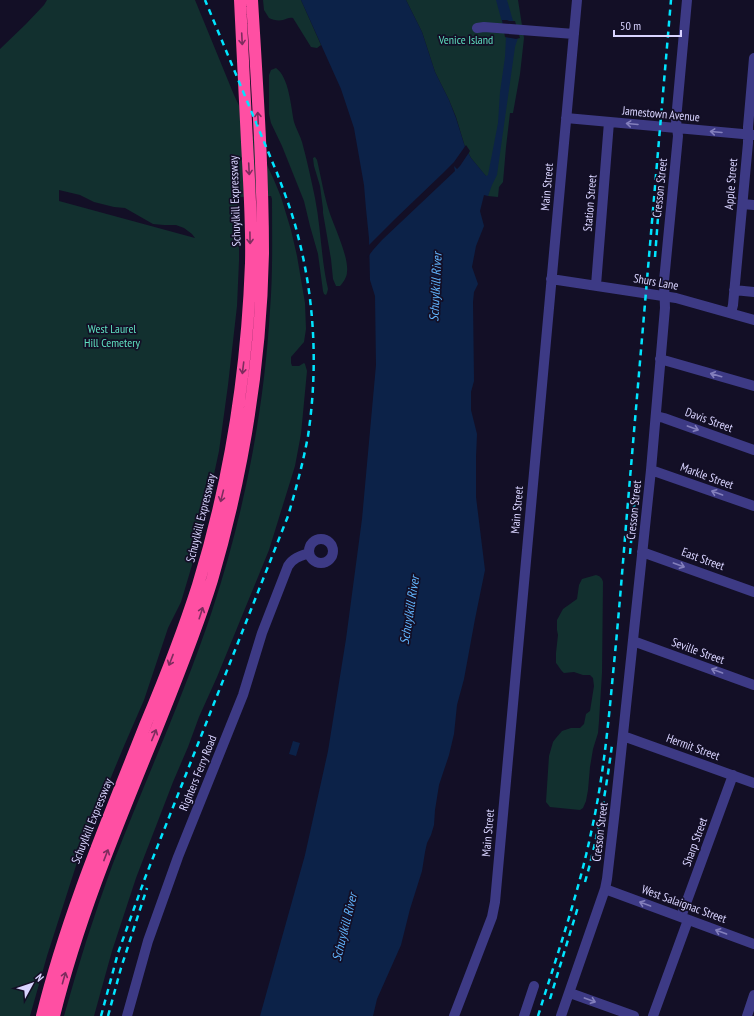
<svg xmlns="http://www.w3.org/2000/svg" width="754" height="1016" font-family="'PT Sans Narrow',sans-serif">
<style>
.green{fill:#12302f;fill-rule:evenodd}
.water{fill:#0c2248}
.pier{fill:#130f26}
.lines{fill:none;stroke-linecap:round;stroke-linejoin:round}
.minor{stroke:#3d3a85;stroke-width:10}
.highway{stroke:#ff4fa3;stroke-width:12}
.rail{stroke:#00e5ff;stroke-width:2.5;stroke-dasharray:6 5;stroke-linecap:butt}
.oneway{stroke:#7d2c5e}
.oneway2{stroke:#837fbc}
.labels{text-anchor:middle;stroke-width:3.5;stroke-linejoin:round;paint-order:stroke}
.park-label{font-size:12px;fill:#5fe0c0;stroke:#130f26}
.street-label{font-size:12px;fill:#d9d4ff;stroke:#130f26}
.water-label{font-size:13px;font-style:italic;fill:#62b6ff;stroke:#130f26}
</style>
<rect width="100%" height="100%" fill="#130f26"/>
<!-- green -->
<path class="green" d="M47 0H195L234 95 274 180 281 197 291 230 297 256 305 303 306 329 304 342 291 357V363L292 366H299L304 363 305 364 307 371 301 434 295 466 269 550 217 677 199 717 188 747 173 782 136 878 112 951 94 1016H64C78 965 94 915 112 866 145 781 183 698 212 611 244 514 264 412 270 310 273 273 272 236 272 199L271 196 239 197V261L237 306 228 385 219 451 201 535 181 602 168 628 144 700 124 746 82 847 47 956 30 1016H0V49L26 24 44 5ZM59 190 80 195 94 202 114 207 125 208 153 224 164 225H176L184 228 192 234 195 238 59 201Z
M263 0H301L321 45 317 48 311 47 293 18C289 17 287 19 283 20 278 21 273 20 269 18L264 10Z
M406 0H518L524 38 520 74 513 113H510L506 147 503 182 499 187 498 197 488 196 489 180 471 158 465 147 456 117 449 100 435 72 422 32Z
M276 68C289 77 291 107 294 122 296 129 300 135 302 142 307 160 311 179 315 198 321 228 321 259 328 289L327 293 326 295 324 294 323 291 318 254 310 226 304 201 282 146 271 123 269 114V75L271 70Z
M315 157 317 160C321 177 324 196 330 214 335 228 349 258 347 272 347 277 343 283 340 286H336L333 279 331 259 323 213V209L320 186 314 166 313 158Z
M596 575C600 576 602 578 603 582L602 673 599 721 598 733 593 749 590 767 588 790 586 801 583 808 580 810 550 807 546 802 549 756 553 742 556 738 562 731 571 728H580L584 724 586 714 590 711 594 686 593 678 590 675H583L574 672 564 673C560 670 559 666 556 663V653L558 635 557 630V620L563 609 577 599 579 585 582 579Z"/>
<!-- water -->
<path class="water" d="M301 0H406L422 32 435 72 449 100 456 118 465 147 471 158 486 176 488 175 498 123 500 92 505 57 506 37 496 0H507L518 38 515 47 497 175 492 185 488 196 484 195 480 211 484 226 476 246 472 267 478 284 474 292 473 302 474 381 471 392V410L477 434 476 457V497L485 570 475 619 464 679 457 705 454 734 449 755 439 785 435 810 434 825 431 835 427 843 425 852 422 871 410 909 401 945 377 999 373 1016H260L305 855 328 751 346 639 362 519 376 365 375 296 370 280 369 238 366 209 364 185 354 128 341 89Z
M293 741 300 743 296 756 289 754Z"/>
<!-- pier -->
<path class="pier" d="M502 20H507L509 21H515L520 38 516 39 511 38H510L505 37Z
M466 145 470 151 460 166 457 169 454 166 455 171 382 240 373 250 367 258V247L395 219 442 174 454 162Z"/>
<g class="lines">
<!-- minor -->
<path class="minor" d="M477 28 484 27 574 34
M566 118 754 135
M742 204 754 205
M551 279 676 298 754 320
M596 285 609 122
M734 290 754 292
M731 313 733 305 748 143V127L754 58
M660 359 754 386
M656 416 664 418 754 450
M651 470 754 506
M309 551a12 12 0 1 1 24 0a12 12 0 1 1-24 0Z
M642 552 754 592
M633 641 754 685
M623 736 754 783
M605 889 754 944
M681 917 733 775
M570 993 634 1016
M127 1016 148 941 178 857 243 695 262 633 288 566C293 558 300 556 309 553
M454 1016 492 917 495 902 577 0
M524 1016 534 986
M561 1016 605 889 607 879 615 810 651 470 665 308 664 281 678 136 676 120 687 0
M653 1016 688 920
M747 1016 754 995"/>
<!-- highway -->
<path class="highway" d="M42 1016C67 915 108 819 146 723 165 678 183 632 198 585 230 481 247 373 251 263 252 223 249 182 247 142 245 95 242 47 240 0
M54 1016C78 919 117 826 155 733 175 683 196 632 212 580 243 474 261 363 263 253 263 169 257 84 252 0"/>
<!-- rail -->
<path class="rail" d="M655 257 660 191
M630 554 636 484
M585 882C598 837 606 791 612 745
M550 999 578 907
M101 1016 118 953 145 878 288 516C296 489 303 463 308 436 318 370 315 301 298 236 293 215 285 194 277 173L205 0
M108 1016 121 968 147 888
M538 1016C557 955 578 895 591 833 603 780 608 727 613 674 618 624 622 575 626 525 641 350 656 175 671 0"/>
</g>
<!-- one-way arrows -->
<defs><path id="oneway-shaft" d="M-6 0H5M1.5-3L5.5 0L1.5 3" fill="none" stroke-width="1.6" stroke-linecap="round" stroke-linejoin="round"/></defs>
<g class="oneway">
<use href="#oneway-shaft" transform="translate(242 39) rotate(87)"/>
<use href="#oneway-shaft" transform="translate(258 118) rotate(-93)"/>
<use href="#oneway-shaft" transform="translate(249 169) rotate(87)"/>
<use href="#oneway-shaft" transform="translate(250 238) rotate(89)"/>
<use href="#oneway-shaft" transform="translate(243 368) rotate(97)"/>
<use href="#oneway-shaft" transform="translate(222 496) rotate(104)"/>
<use href="#oneway-shaft" transform="translate(201 613) rotate(-72)"/>
<use href="#oneway-shaft" transform="translate(171 660) rotate(111)"/>
<use href="#oneway-shaft" transform="translate(154 735) rotate(-68)"/>
<use href="#oneway-shaft" transform="translate(106 855) rotate(-69)"/>
<use href="#oneway-shaft" transform="translate(64 978) rotate(-74)"/>
</g>
<g class="oneway2">
<use href="#oneway-shaft" transform="translate(632 124) rotate(-175)"/>
<use href="#oneway-shaft" transform="translate(716 132) rotate(-175)"/>
<use href="#oneway-shaft" transform="translate(716 375) rotate(-164)"/>
<use href="#oneway-shaft" transform="translate(693 428) rotate(20)"/>
<use href="#oneway-shaft" transform="translate(717 493) rotate(-160)"/>
<use href="#oneway-shaft" transform="translate(679 565) rotate(20)"/>
<use href="#oneway-shaft" transform="translate(717 671) rotate(-160)"/>
<use href="#oneway-shaft" transform="translate(645 904) rotate(-160)"/>
<use href="#oneway-shaft" transform="translate(721 932) rotate(-160)"/>
<use href="#oneway-shaft" transform="translate(590 1000) rotate(20)"/>
</g>
<g class="labels">
<!-- park labels -->
<g class="park-label">
<text x="466" y="44">Venice Island</text>
<text x="112" y="333">West Laurel<tspan x="112" dy="14">Hill Cemetery</tspan></text>
</g>
<!-- street labels -->
<g class="street-label">
<text transform="translate(661 114) rotate(5)" y="4">Jamestown Avenue</text>
<text transform="translate(731 184) rotate(-85)" y="4">Apple Street</text>
<text transform="translate(547 187) rotate(-85)" y="4">Main Street</text>
<text transform="translate(660 188) rotate(-84)" y="4">Cresson Street</text>
<text transform="translate(235 201) rotate(-92)" y="4">Schuylkill Expressway</text>
<text transform="translate(590 203) rotate(-85)" y="4">Station Street</text>
<text transform="translate(656 282) rotate(10)" y="4">Shurs Lane</text>
<text transform="translate(709 420) rotate(20)" y="4">Davis Street</text>
<text transform="translate(707 476) rotate(20)" y="4">Markle Street</text>
<text transform="translate(517 510) rotate(-85)" y="4">Main Street</text>
<text transform="translate(634 510) rotate(-84)" y="4">Cresson Street</text>
<text transform="translate(201 518) rotate(-76)" y="4">Schuylkill Expressway</text>
<text transform="translate(703 559) rotate(20)" y="4">East Street</text>
<text transform="translate(698 651) rotate(20)" y="4">Seville Street</text>
<text transform="translate(693 747) rotate(20)" y="4">Hermit Street</text>
<text transform="translate(198 773) rotate(-68)" y="4">Righters Ferry Road</text>
<text transform="translate(92 821) rotate(-68)" y="4">Schuylkill Expressway</text>
<text transform="translate(600 832) rotate(-83)" y="4">Cresson Street</text>
<text transform="translate(488 833) rotate(-85)" y="4">Main Street</text>
<text transform="translate(695 842) rotate(-70)" y="4">Sharp Street</text>
<text transform="translate(684 904) rotate(20)" y="4">West Salaignac Street</text>
</g>
<!-- water labels -->
<g class="water-label">
<text transform="translate(435 287) rotate(-87)" y="5">Schuylkill River</text>
<text transform="translate(409 610) rotate(-81)" y="5">Schuylkill River</text>
<text transform="translate(344 927) rotate(-76)" y="5">Schuylkill River</text>
</g>
</g>
<!-- north arrow -->
<g transform="translate(32 984) rotate(50)" stroke="#130f26" stroke-width="3" paint-order="stroke">
<path d="M0-3L7 15L0 10L-7 15Z" fill="#d9d4ff"/>
<text y="-6" font-size="11" font-weight="bold" text-anchor="middle" fill="#d9d4ff">N</text>
</g>
<!-- scale -->
<path d="M614 30v6h67v-6" fill="none" stroke="#d9d4ff" stroke-width="2"/>
<text x="620" y="30" font-size="12" fill="#d9d4ff" stroke="#130f26" stroke-width="3" paint-order="stroke">50 m</text>
</svg>
